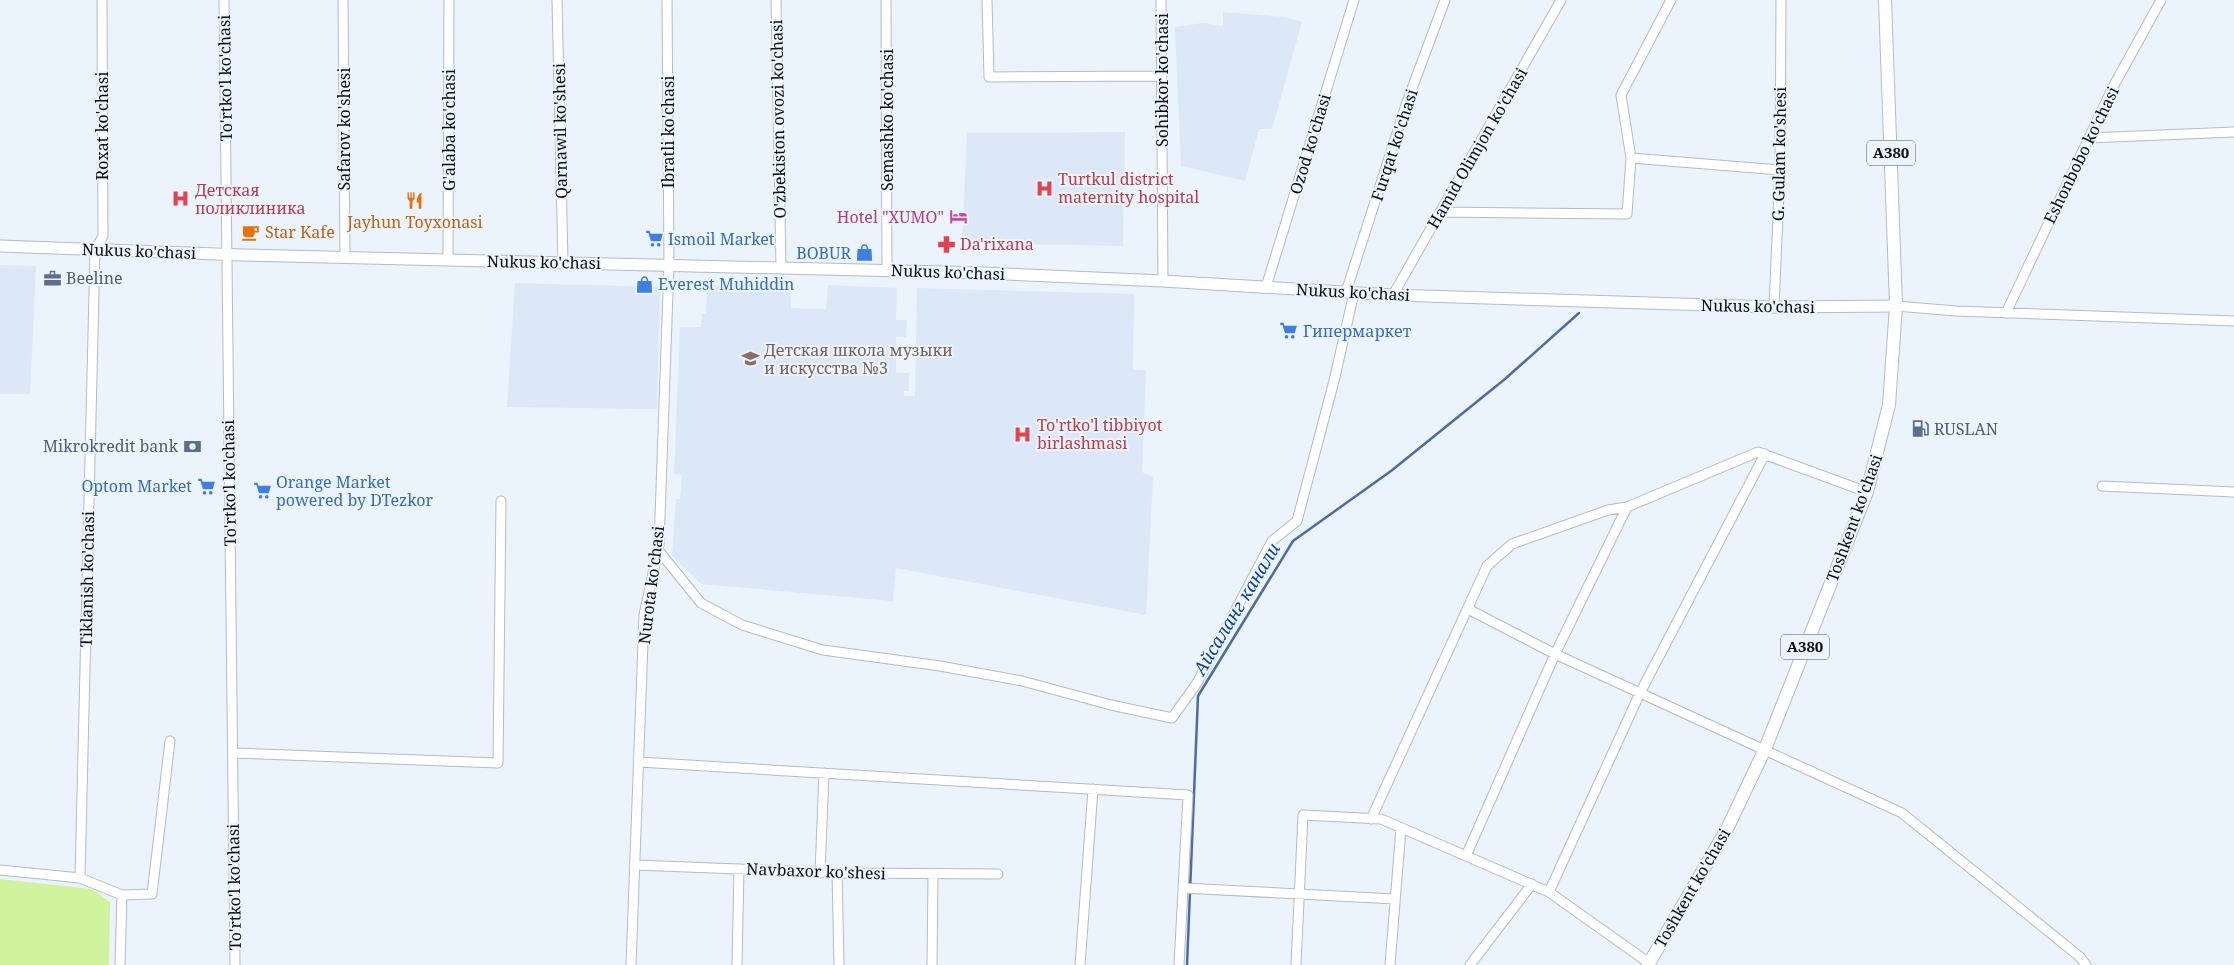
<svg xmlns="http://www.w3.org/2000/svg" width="2234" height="965" font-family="'Noto Serif',serif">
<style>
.built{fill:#dce8f8}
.green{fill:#d0f39e}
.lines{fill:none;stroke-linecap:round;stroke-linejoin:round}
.stream{stroke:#4c6da4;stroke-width:2.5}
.minor-casing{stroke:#b4bbc4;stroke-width:11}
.major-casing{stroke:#b4bbc4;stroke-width:13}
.highway-casing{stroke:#b4bbc4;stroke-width:14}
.minor{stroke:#fff;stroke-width:9}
.major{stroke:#fff;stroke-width:11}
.highway{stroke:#fff;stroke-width:12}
.labels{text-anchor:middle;stroke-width:4;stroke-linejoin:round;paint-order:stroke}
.shield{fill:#ebf3fd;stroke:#4e5257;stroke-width:1}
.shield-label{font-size:15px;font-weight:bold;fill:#0a0d10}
.street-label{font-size:16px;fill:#0a0d10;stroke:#ebf3fd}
.health-label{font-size:16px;fill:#be3a42;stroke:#ebf3fd;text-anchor:start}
.hotel-label{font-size:16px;fill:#b23c85;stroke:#ebf3fd;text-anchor:end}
.food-label{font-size:16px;fill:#c56008;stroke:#ebf3fd}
.shop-label{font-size:16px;fill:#366cbe;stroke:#ebf3fd;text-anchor:start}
.service-label{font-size:16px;fill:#4e5e75;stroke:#ebf3fd;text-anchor:start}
.education-label{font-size:16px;fill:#785e54;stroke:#ebf3fd;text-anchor:start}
.water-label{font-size:18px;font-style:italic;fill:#0c4099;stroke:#ebf3fd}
</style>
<rect width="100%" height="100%" fill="#ebf3fd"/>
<!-- built -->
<path class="built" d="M1223 12 1285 17 1302 22 1272 129H1259L1245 181 1181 166 1175 27 1203 23 1223 26Z
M1125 132 1123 246 962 243 967 133Z
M0 265 36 266 30 394H0Z
M515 283 660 287 657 409 507 407Z
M828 285 897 288 896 320H907L906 337H896V373H909V391H904V396H915L917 288 1134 294 1133 370H1146L1142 472 1153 477 1146 615 896 568 893 601 701 584 672 556 676 499H680L682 475 674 474 680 327H701L702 314H706L707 286H790L791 308 826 309Z"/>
<!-- green -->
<path class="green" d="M0 879 92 889 110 902 109 965H0Z"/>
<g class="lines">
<!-- stream -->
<path class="stream" d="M1187 965 1198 696 1293 541 1391 471 1505 379 1579 313"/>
<defs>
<path id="minor" d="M224 0 235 965
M343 0 345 257
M557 0 563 262
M776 0 781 268
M886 0 887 271
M987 0 989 77 1162 76
M1161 0 1163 281
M2089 138 2234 132
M1631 158 1621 95 1671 0
M1440 212 1627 214 1631 158 1780 170
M448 260 449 0
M1266 287 1354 0
M1346 292 1407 102 1445 0
M1393 295 1561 0
M1896 306 1956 311 2234 321
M1774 307 1780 170 1781 0
M2006 313 2113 87 2161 0
M2102 486 2234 492
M658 550 701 603 742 625 823 650 940 666 1022 681 1111 705 1172 718 1197 683 1272 541 1297 521 1334 381 1354 293
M1468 609 1555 654 1902 813 2080 957 2086 965
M233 753 498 763 501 501
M639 762 1188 795 1179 965
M1371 819 1487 566 1512 544 1608 510 1627 507
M1466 856 1555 654 1627 507 1758 452 1867 492
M635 865 837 873 998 874
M0 870 80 878 122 895 120 965
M820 873 824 773
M837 873 839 965
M80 878 95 250 103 236 102 0
M1183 888 1395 899
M1549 892 1640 693 1765 454
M122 895 152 894 170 741
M631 965 644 615 659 545 669 264 667 0
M737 965 739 869
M932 965 933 874
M1080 965 1093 789
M1296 965 1303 815 1381 819 1549 892 1649 963
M1390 965 1401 828
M1470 965 1532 884"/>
<path id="major" d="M0 246 243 255 984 273 1163 281 1393 295 1774 307 1896 306"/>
<path id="highway" d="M1648 965 1727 829 1765 749 1867 492 1889 405 1896 306 1885 0"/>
</defs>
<!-- minor casing -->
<use href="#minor" class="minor-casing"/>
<!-- major casing -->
<use href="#major" class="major-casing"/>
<!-- highway casing -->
<use href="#highway" class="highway-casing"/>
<!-- minor -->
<use href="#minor" class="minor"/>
<!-- major -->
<use href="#major" class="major"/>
<!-- highway -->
<use href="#highway" class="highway"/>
</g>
<!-- icons -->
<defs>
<symbol id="hospital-bare" viewBox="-9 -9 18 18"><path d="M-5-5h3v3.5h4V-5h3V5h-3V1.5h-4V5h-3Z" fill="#e0444e" stroke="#ebf3fd" stroke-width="2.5" paint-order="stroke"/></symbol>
<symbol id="restaurant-bare" viewBox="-9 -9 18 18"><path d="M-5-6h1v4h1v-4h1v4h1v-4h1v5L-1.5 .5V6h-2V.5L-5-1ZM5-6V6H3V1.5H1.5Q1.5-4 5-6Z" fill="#e8710a" stroke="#ebf3fd" stroke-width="2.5" paint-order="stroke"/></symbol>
<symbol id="hotel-bare" viewBox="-9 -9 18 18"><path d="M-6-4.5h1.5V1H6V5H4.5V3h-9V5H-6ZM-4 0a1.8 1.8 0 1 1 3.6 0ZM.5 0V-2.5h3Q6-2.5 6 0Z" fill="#d1479c" stroke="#ebf3fd" stroke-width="2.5" paint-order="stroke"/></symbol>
<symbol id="cafe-bare" viewBox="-9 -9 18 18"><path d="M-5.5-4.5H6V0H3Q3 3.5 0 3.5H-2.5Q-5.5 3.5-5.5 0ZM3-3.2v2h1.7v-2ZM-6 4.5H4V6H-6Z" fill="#e8710a" stroke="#ebf3fd" stroke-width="2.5" paint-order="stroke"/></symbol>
<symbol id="supermarket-bare" viewBox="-9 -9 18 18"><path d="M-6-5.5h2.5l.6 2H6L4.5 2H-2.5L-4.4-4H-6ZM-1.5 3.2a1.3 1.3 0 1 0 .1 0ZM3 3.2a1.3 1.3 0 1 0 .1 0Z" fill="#3f7fe0" stroke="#ebf3fd" stroke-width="2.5" paint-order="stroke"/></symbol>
<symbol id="pharmacy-bare" viewBox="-9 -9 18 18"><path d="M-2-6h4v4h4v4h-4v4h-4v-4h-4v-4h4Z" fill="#e0444e" stroke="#ebf3fd" stroke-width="2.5" paint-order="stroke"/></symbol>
<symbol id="shop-bare" viewBox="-9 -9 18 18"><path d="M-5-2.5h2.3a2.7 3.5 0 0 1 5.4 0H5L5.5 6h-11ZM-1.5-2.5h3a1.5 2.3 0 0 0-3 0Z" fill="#3f7fe0" stroke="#ebf3fd" stroke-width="2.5" paint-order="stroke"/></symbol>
<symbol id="office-bare" viewBox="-9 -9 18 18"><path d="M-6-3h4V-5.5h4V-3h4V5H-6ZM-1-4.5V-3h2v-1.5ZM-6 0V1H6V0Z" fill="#5c6f8a" stroke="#ebf3fd" stroke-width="2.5" paint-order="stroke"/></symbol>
<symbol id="school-bare" viewBox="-9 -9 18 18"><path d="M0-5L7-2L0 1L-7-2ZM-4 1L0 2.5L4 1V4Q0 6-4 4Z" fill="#8d6e63" stroke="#ebf3fd" stroke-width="2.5" paint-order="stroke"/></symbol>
<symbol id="fuel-bare" viewBox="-9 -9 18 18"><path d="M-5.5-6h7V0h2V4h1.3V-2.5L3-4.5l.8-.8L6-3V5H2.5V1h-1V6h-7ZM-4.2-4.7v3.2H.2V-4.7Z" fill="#5c6f8a" stroke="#ebf3fd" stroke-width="2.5" paint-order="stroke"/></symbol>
<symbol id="bank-bare" viewBox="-9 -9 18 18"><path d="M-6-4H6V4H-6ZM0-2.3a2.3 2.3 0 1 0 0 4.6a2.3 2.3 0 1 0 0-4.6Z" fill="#5c6f8a" stroke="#ebf3fd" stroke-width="2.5" paint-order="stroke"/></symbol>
</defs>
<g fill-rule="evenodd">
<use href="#hospital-bare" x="1032" y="176" width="25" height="25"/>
<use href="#hospital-bare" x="168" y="186" width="25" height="25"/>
<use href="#restaurant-bare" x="402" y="188" width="25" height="25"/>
<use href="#hotel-bare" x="946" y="204" width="25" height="25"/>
<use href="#cafe-bare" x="238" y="220" width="25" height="25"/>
<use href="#supermarket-bare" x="642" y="226" width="25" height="25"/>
<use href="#pharmacy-bare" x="934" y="232" width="25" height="25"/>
<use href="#shop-bare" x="852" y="240" width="25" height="25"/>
<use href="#office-bare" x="40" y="266" width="25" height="25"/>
<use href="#shop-bare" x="632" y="272" width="25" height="25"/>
<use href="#supermarket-bare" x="1276" y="318" width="25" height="25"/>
<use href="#school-bare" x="738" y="346" width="25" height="25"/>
<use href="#fuel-bare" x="1908" y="416" width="25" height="25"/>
<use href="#hospital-bare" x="1010" y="422" width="25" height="25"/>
<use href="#bank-bare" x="180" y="434" width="25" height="25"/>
<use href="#supermarket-bare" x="194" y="474" width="25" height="25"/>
<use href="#supermarket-bare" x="250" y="478" width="25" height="25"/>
</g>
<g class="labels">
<!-- shield labels -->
<g class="shield">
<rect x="1867" y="140.5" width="48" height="25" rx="4"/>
<rect x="1781" y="634.5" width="48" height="25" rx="4"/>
</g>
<g class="shield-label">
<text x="1891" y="158">A380</text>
<text x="1805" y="652">A380</text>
</g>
<!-- street labels -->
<g class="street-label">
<text transform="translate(225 78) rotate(-91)" y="6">To'rtko'l ko'chasi</text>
<text transform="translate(1162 80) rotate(-90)" y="6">Sohibkor ko'chasi</text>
<text transform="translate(778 119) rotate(-91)" y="6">O'zbekiston ovozi ko'chasi</text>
<text transform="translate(887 120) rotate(-90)" y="6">Semashko ko'chasi</text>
<text transform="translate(102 126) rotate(-90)" y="6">Roxat ko'chasi</text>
<text transform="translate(344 129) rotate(-90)" y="6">Safarov ko'shesi</text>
<text transform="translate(449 130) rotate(-90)" y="6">G'alaba ko'chasi</text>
<text transform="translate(560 131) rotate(-91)" y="6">Qarnawil ko'shesi</text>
<text transform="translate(668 132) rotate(-90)" y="6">Ibratli ko'chasi</text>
<text transform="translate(1310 144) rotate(-73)" y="6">Ozod ko'chasi</text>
<text transform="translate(1394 145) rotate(-72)" y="6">Furqat ko'chasi</text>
<text transform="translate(1477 148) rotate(-60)" y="6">Hamid Olimjon ko'chasi</text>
<text transform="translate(1779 154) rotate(-89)" y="6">G. Gulam ko'shesi</text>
<text transform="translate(2081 155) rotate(-64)" y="6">Eshonbobo ko'chasi</text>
<text transform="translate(139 251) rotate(2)" y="6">Nukus ko'chasi</text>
<text transform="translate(544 262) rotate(1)" y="6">Nukus ko'chasi</text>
<text transform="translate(948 272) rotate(2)" y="6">Nukus ko'chasi</text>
<text transform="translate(1353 292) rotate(3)" y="6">Nukus ko'chasi</text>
<text transform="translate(1758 306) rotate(1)" y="6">Nukus ko'chasi</text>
<text transform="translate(229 483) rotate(-91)" y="6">To'rtko'l ko'chasi</text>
<text transform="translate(1854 518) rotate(-70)" y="6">Toshkent ko'chasi</text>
<text transform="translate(87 579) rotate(-89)" y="6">Tiklanish ko'chasi</text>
<text transform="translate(651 585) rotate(-83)" y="6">Nurota ko'chasi</text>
<text transform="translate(816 871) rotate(2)" y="6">Navbaxor ko'shesi</text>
<text transform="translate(234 887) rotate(-91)" y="6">To'rtko'l ko'chasi</text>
<text transform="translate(1692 888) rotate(-60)" y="6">Toshkent ko'chasi</text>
</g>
<!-- health labels -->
<g class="health-label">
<text x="1058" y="185">Turtkul district<tspan x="1058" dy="18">maternity hospital</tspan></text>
<text x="195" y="196">Детская<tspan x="195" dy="18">поликлиника</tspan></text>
<text x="960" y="250">Da'rixana</text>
<text x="1037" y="431">To'rtko'l tibbiyot<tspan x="1037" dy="18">birlashmasi</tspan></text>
</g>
<!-- hotel labels -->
<g class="hotel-label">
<text x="944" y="223">Hotel "XUMO"</text>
</g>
<!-- food labels -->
<g class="food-label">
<text x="415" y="228">Jayhun Toyxonasi</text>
<text x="265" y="238" text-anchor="start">Star Kafe</text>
</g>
<!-- shop labels -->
<g class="shop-label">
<text x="668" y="245">Ismoil Market</text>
<text x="851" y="259" text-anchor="end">BOBUR</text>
<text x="658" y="290">Everest Muhiddin</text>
<text x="1303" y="337">Гипермаркет</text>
<text x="276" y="488">Orange Market<tspan x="276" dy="18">powered by DTezkor</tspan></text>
<text x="192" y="492" text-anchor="end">Optom Market</text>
</g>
<!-- service labels -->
<g class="service-label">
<text x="66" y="284">Beeline</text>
<text x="1934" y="435">RUSLAN</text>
<text x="178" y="452" text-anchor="end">Mikrokredit bank</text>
</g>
<!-- education labels -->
<g class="education-label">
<text x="764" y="356">Детская школа музыки<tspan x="764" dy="18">и искусства №3</tspan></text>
</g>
<!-- water labels -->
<g class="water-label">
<text transform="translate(1237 609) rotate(-59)" y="6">Айсаланг канали</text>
</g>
</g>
</svg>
